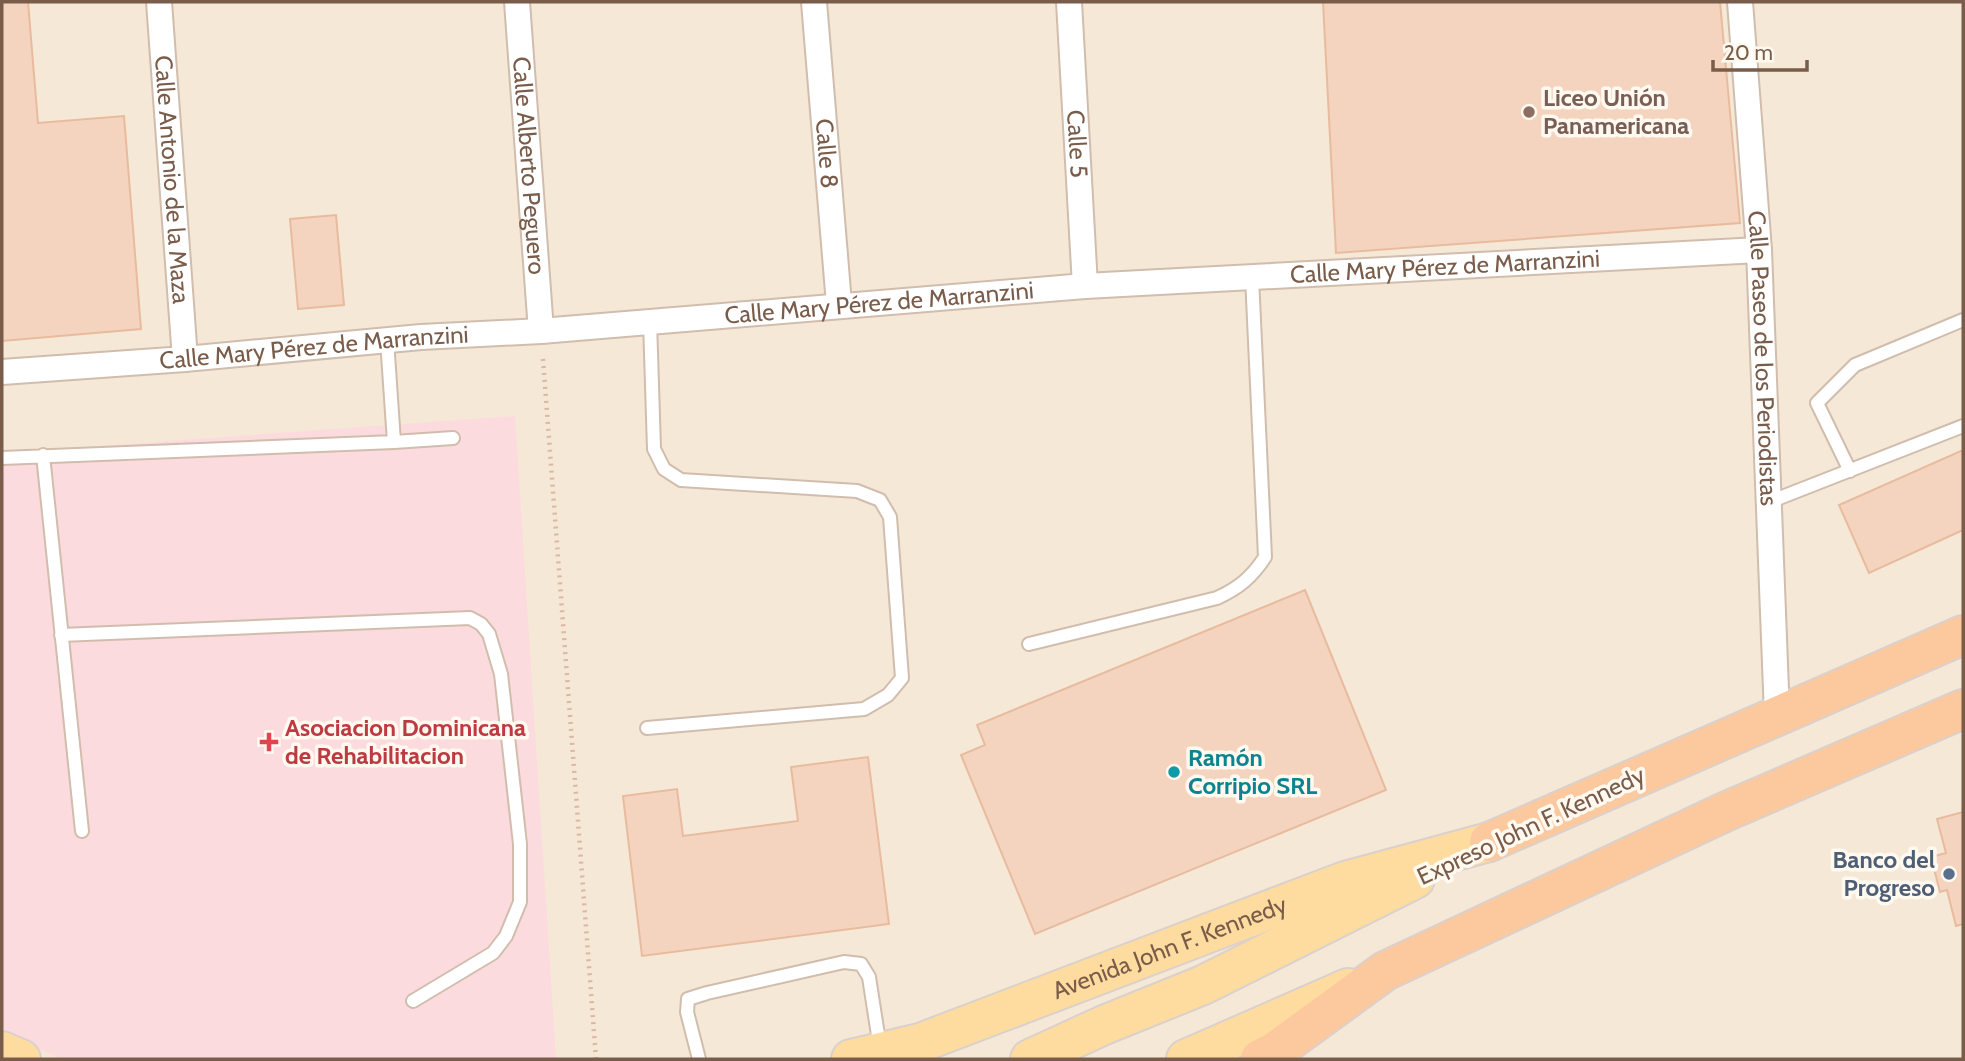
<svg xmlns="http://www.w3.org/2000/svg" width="1965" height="1061" font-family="Cabin,sans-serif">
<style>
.residential{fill:#f6e8d6}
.medical{fill:#fcdbdf}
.building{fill:#f4d4bf;stroke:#e8bb9e;stroke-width:2}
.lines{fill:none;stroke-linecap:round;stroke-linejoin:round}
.service-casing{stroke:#d1bdad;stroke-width:16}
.minor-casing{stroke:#d1bdad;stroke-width:28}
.primary-casing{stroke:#dad1cc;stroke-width:42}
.trunk-casing{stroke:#dad1cc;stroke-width:42}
.path{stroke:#dab8a1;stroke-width:4.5;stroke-dasharray:2 5;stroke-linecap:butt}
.service{stroke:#fff;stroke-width:12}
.minor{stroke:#fff;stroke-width:24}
.primary{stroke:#fedb9f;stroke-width:38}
.trunk{stroke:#fcc89e;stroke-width:38}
.education-dot{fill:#8d6e63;stroke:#fff9f0;stroke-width:2.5}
.health-dot{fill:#e0444e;stroke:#fff9f0;stroke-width:2.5}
.culture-dot{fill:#0f9aa8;stroke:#fff9f0;stroke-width:2.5}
.service-dot{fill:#5c6f8a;stroke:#fff9f0;stroke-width:2.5}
.labels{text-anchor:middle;stroke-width:7;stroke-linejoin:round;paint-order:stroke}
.education-label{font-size:24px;font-weight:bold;fill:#785e54;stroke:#fff9f0;text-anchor:start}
.street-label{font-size:24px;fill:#7a5c4a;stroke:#fff9f0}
.health-label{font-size:24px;font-weight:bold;fill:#be3a42;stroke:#fff9f0;text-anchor:start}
.culture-label{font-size:24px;font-weight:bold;fill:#0d838f;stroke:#fff9f0;text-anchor:start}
.service-label{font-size:24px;font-weight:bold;fill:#4e5e75;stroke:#fff9f0;text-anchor:end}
</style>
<rect width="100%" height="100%" fill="#fdf5e8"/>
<!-- residential -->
<path class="residential" d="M2 2H1963V1059H2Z"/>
<!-- medical -->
<path class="medical" d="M515 416 556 1059H60L2 1031V453Z"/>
<!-- building -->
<path class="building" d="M2 2H28L38 123 124 116 141 329 2 341Z
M1323 2H1720L1740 223 1336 253Z
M336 215 344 305 298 309 290 219Z
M1963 450V530L1869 573 1839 505Z
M1305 590 1386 790 1035 934 961 755 985 745 977 725Z
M868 757 889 924 642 956 623 796 677 789 683 836 798 821 791 767Z
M1963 812V924L1956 926 1947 890 1940 892 1931 857 1946 853 1937 819Z"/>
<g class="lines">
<defs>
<path id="service" d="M394 442 453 438
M43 455 82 831
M2 458 394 442 387 340
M1850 471 1817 403 1855 365 1963 320
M1769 502 1963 426
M61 635 470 618 481 624 489 634 501 674 520 844V902L506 936 493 953 413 1001
M1029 644 1217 598C1239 588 1252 577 1265 557L1252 277
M647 728 864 709 888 695 902 678 890 517 880 500 857 491 681 480 664 469 654 449 650 321
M699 1059 687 1012 688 999 707 993 844 962 861 964 869 977 880 1048"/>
<g id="minor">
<path id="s1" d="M159 2 185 359"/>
<path id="s2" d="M517 2 541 331"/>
<path id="s3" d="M814 2 839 304"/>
<path id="s4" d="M1069 2 1085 286"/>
<path id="s5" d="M1740 2 1759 250 1777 716"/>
<path id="s6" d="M2 372 185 359 421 337 541 331 1085 286 1759 250"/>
</g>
<g id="primary">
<path d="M2 1051 21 1059"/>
<path id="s7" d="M851 1059 920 1043 1345 881 1489 842"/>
<path d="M1030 1059 1104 1025 1203 985 1415 879"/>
<path d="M1186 1059 1348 988"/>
</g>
<path id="trunk" d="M1489 842 1963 635
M1260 1059 1274 1052 1385 971 1727 811 1963 709"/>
</defs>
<!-- service casing -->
<use href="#service" class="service-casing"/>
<!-- minor casing -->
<use href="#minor" class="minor-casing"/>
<!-- primary casing -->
<use href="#primary" class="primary-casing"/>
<!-- trunk casing -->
<use href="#trunk" class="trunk-casing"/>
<!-- path -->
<path class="path" d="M543 359 596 1059"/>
<!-- service -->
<use href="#service" class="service"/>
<!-- minor -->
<use href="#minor" class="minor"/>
<!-- primary -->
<use href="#primary" class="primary"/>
<!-- trunk -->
<use href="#trunk" class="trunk"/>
</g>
<!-- markers -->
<circle class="education-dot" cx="1529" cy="112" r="7"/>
<path class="health-dot" d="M265.5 731.5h7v7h7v7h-7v7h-7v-7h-7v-7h7z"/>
<circle class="culture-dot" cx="1174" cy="772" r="7"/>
<circle class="service-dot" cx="1949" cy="874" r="7"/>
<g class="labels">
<!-- education labels -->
<g class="education-label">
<text x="1543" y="106">Liceo Unión<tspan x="1543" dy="28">Panamericana</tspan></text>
</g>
<!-- street labels -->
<g class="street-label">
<text dy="8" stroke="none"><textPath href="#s4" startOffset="142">Calle 5</textPath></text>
<text dy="8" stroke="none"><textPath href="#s3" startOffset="152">Calle 8</textPath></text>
<text dy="8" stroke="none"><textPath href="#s2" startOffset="164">Calle Alberto Peguero</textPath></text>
<text dy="8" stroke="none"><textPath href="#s1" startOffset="178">Calle Antonio de la Maza</textPath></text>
<text dy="8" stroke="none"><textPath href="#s6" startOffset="1447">Calle Mary Pérez de Marranzini</textPath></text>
<text dy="8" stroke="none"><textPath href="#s6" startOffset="880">Calle Mary Pérez de Marranzini</textPath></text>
<text dy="8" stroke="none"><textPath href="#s6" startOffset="313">Calle Mary Pérez de Marranzini</textPath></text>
<text dy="8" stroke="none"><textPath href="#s5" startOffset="357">Calle Paseo de los Periodistas</textPath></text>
<text transform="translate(1531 826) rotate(-25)" y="8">Expreso John F. Kennedy</text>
<text dy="8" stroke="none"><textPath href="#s7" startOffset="338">Avenida John F. Kennedy</textPath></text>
</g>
<!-- health labels -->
<g class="health-label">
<text x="285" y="736">Asociacion Dominicana<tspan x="285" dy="28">de Rehabilitacion</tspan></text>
</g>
<!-- culture labels -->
<g class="culture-label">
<text x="1188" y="766">Ramón<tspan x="1188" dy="28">Corripio SRL</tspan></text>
</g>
<!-- service labels -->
<g class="service-label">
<text x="1935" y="868">Banco del<tspan x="1935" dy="28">Progreso</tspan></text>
</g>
</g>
<!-- border -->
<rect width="1965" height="1061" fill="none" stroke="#7a5c4a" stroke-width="7"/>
<!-- scale -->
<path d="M1713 60v10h94v-10" fill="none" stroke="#7a5c4a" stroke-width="3.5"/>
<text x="1724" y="60" font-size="21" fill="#7a5c4a" stroke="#fff9f0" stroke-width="5" paint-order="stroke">20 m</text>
</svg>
